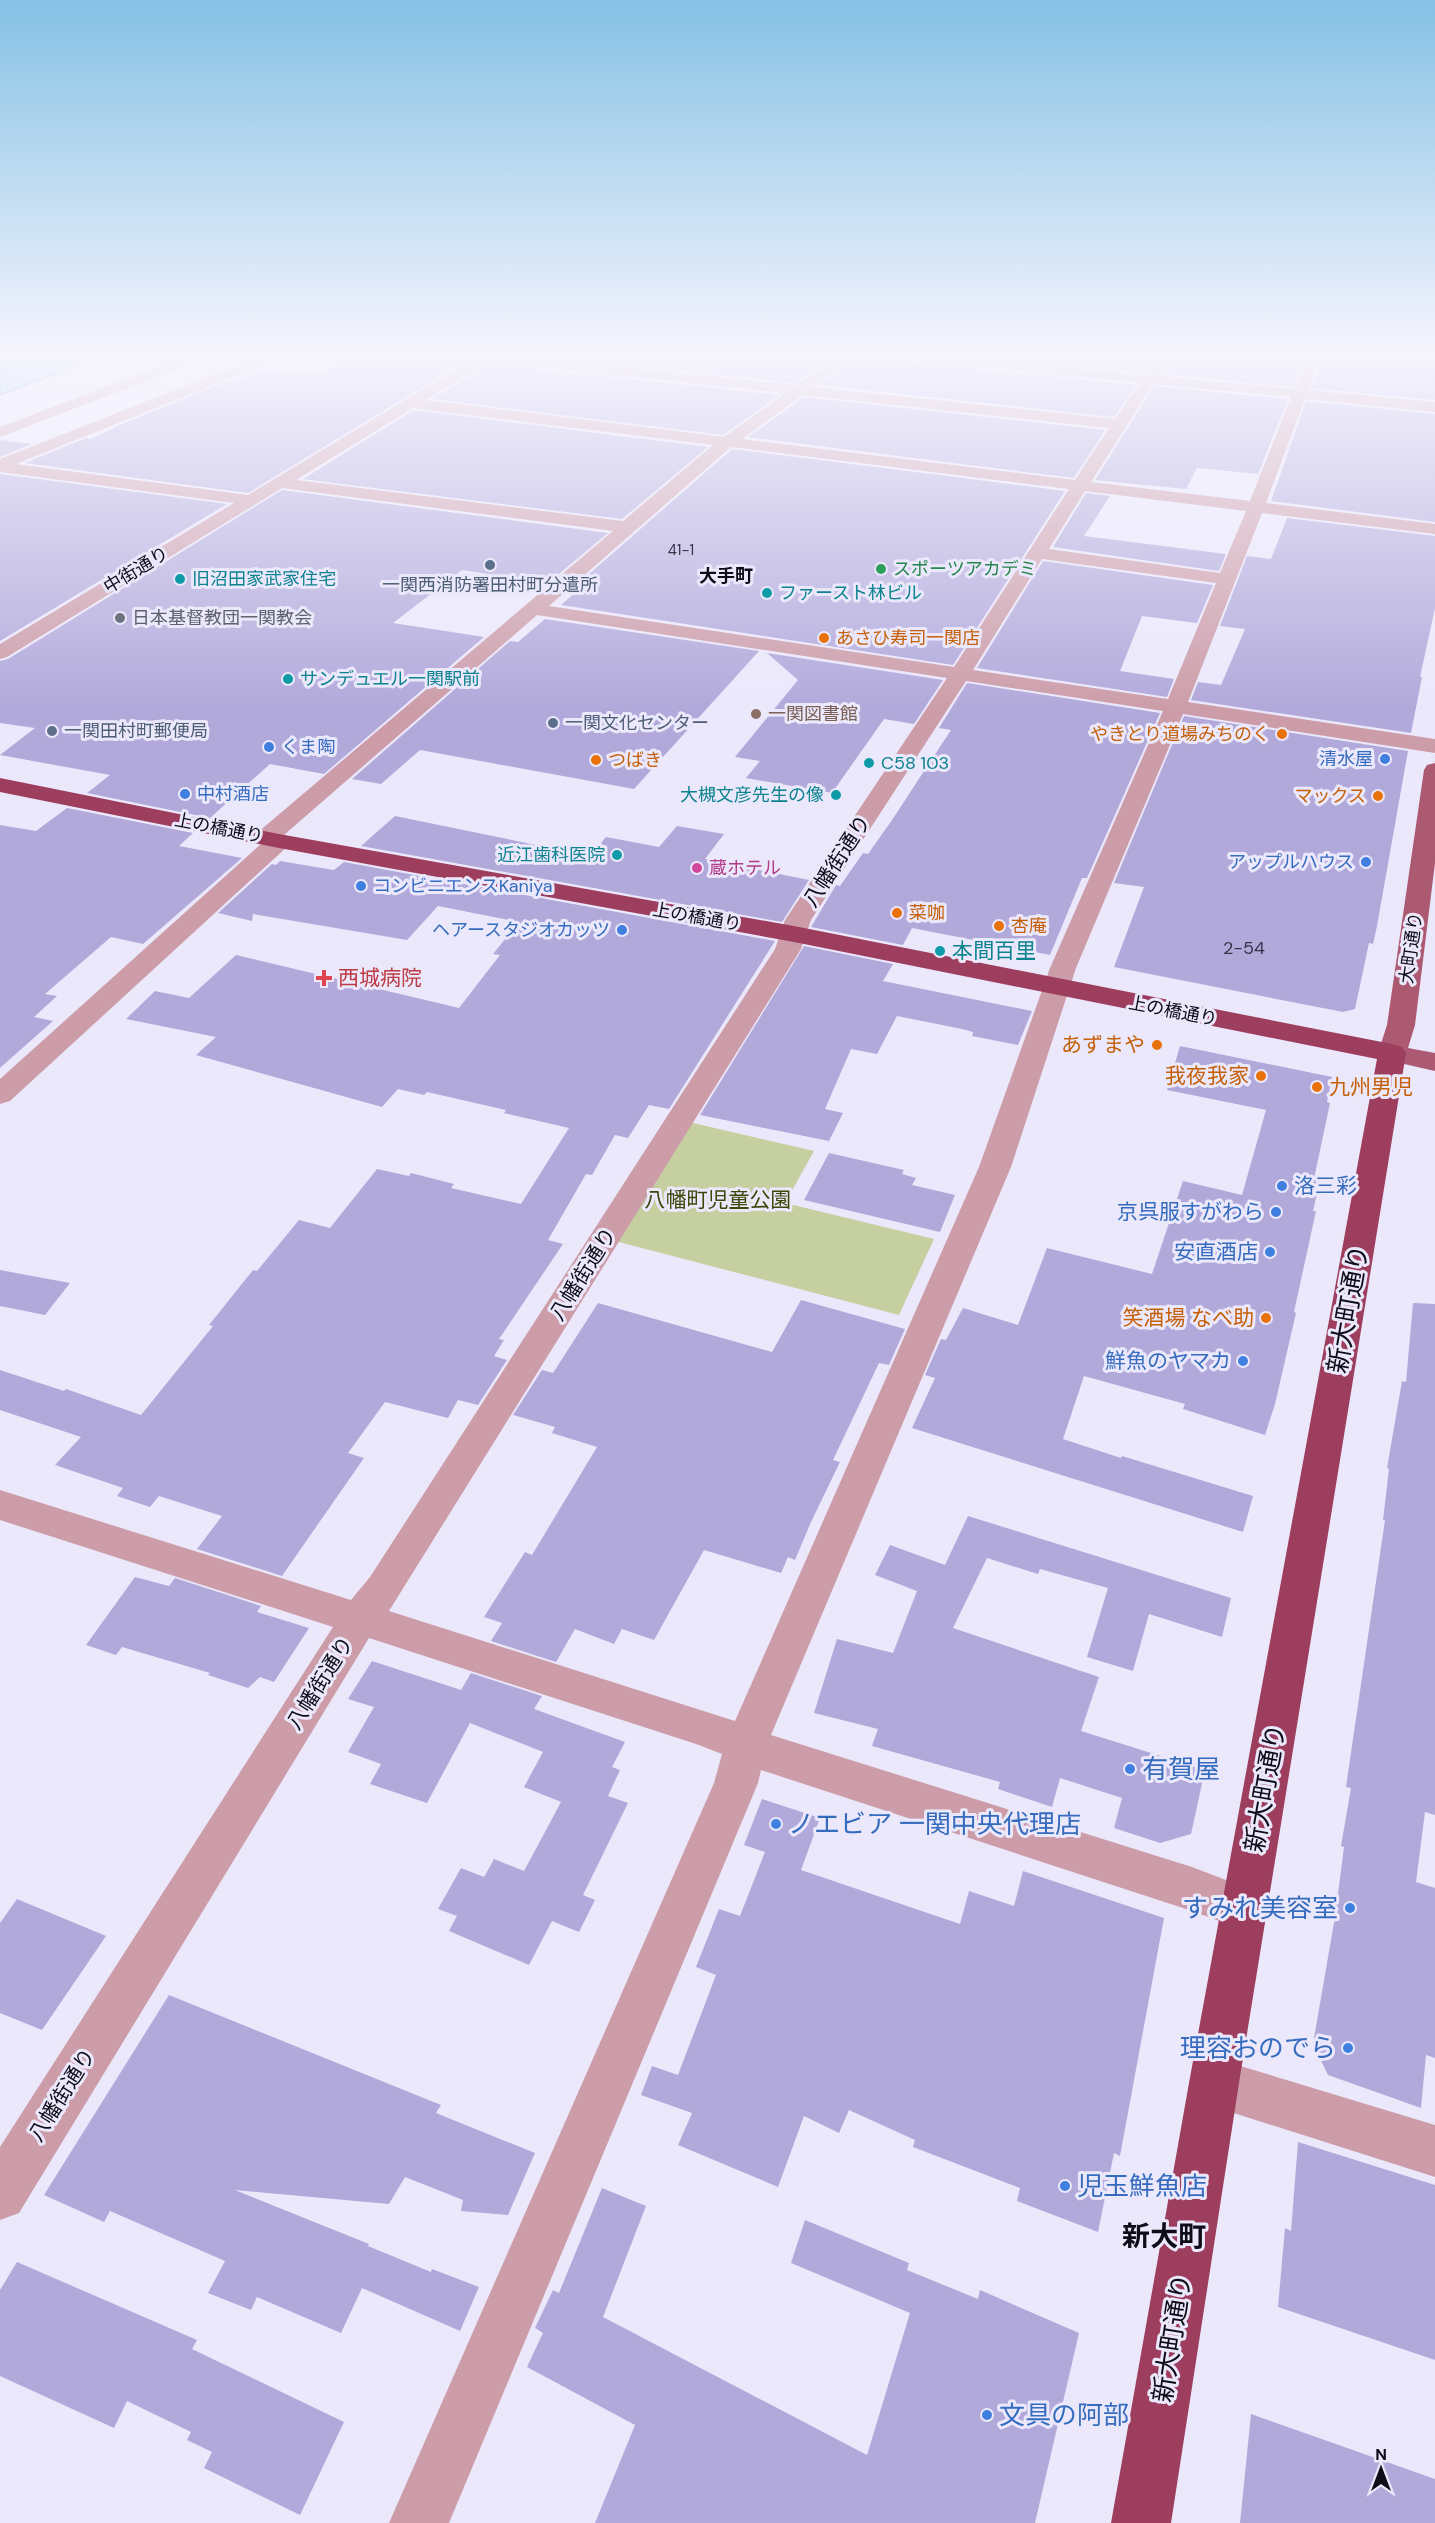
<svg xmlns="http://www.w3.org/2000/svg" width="1435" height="2523" font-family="'DM Sans','Noto Sans JP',sans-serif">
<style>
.green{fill:#c6cfa0}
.water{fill:#90d5e0;stroke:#6999a4;stroke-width:1.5}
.building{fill:#b2a9db}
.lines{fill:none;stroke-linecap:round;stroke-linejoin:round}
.minor{fill:#cc9da9;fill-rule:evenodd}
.major{fill:#ac5972;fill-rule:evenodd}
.highway{fill:#9e3e5e;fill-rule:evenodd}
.service-dot{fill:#5c6f8a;stroke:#ebe8fc;stroke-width:2}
.leisure-dot{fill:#2e9e5b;stroke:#ebe8fc;stroke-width:2}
.culture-dot{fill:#0f9aa8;stroke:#ebe8fc;stroke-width:2}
.worship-dot{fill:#6b7280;stroke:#ebe8fc;stroke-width:2}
.food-dot{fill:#e8710a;stroke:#ebe8fc;stroke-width:2}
.education-dot{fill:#8d6e63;stroke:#ebe8fc;stroke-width:2}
.shop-dot{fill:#3f7fe0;stroke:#ebe8fc;stroke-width:2}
.hotel-dot{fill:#d1479c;stroke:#ebe8fc;stroke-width:2}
.health-dot{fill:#e0444e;stroke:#ebe8fc;stroke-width:2}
.labels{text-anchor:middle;stroke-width:6;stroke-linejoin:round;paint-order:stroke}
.far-number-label{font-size:15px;fill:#373348}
.far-leisure-label{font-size:18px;fill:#27864d;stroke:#ebe8fc;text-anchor:start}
.far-street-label{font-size:18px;fill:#0e0c17;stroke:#ebe8fc}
.far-neighbourhood-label{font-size:18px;font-weight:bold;fill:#0e0c17;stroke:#ebe8fc}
.far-culture-label{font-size:18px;fill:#0d838f;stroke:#ebe8fc;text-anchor:start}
.far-service-label{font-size:18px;fill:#4e5e75;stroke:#ebe8fc;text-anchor:start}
.far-worship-label{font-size:18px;fill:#5b616d;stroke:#ebe8fc;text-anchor:start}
.far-food-label{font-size:18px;fill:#c56008;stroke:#ebe8fc;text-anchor:start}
.far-education-label{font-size:18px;fill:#785e54;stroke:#ebe8fc;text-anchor:start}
.far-shop-label{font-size:18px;fill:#366cbe;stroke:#ebe8fc;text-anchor:start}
.far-hotel-label{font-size:18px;fill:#b23c85;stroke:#ebe8fc;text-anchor:start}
.number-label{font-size:18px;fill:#373348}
.street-label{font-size:21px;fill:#0e0c17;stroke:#ebe8fc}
.culture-label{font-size:21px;fill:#0d838f;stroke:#ebe8fc;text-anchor:start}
.health-label{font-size:21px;fill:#be3a42;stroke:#ebe8fc;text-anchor:start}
.food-label{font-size:21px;fill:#c56008;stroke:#ebe8fc;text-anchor:end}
.shop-label{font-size:21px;fill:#366cbe;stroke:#ebe8fc;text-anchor:end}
.park-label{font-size:21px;fill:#3e4608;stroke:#ebe8fc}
.near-street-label{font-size:26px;fill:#0e0c17;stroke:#ebe8fc}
.near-shop-label{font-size:26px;fill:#366cbe;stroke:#ebe8fc;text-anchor:start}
.near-quarter-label{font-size:28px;font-weight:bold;fill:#0e0c17;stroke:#ebe8fc}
</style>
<rect width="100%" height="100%" fill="#ebe8fc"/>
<!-- green -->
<path class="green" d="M689 1122 814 1151 785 1203 934 1239 899 1315 611 1240Z"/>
<!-- water -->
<path class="water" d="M0 356H87L73 367 0 395Z"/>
<!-- building -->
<path class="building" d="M354 356H474L248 493 25 463 86 438 91 439 124 423 225 382 231 383 259 369 321 374Z
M534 356H834L796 383Z
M856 356 909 362 1136 385 1114 417 819 385Z
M993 356H1155L1144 373 991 358Z
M1174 356H1305L1293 387 1163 374Z
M1323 356H1435V400L1311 388Z
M490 364 780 395 723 435 432 399Z
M1154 386 1288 399 1258 474 1197 468 1186 489 1095 480Z
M804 397 1105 430 1074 478 748 437Z
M1306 401 1435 414V522L1271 501Z
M414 410 708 447 622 519 303 479Z
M0 440 32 444 0 457Z
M732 449 1065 491 953 665 561 605 578 590 573 588Z
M0 474 227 504 0 641Z
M282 490 608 533 548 583 462 570 393 623 484 637 324 774 270 764 210 818 87 793 110 775 0 755 35 728 0 723V661L8 659Z
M1086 493 1110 496 1084 536 1226 554 1219 571 1053 547Z
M1287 518 1435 536V608L1420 677H1422L1411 733 1191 700 1198 682 1221 685 1245 629 1220 626 1247 556 1271 559Z
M1043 561 1213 585 1197 623 1142 616 1120 671 1174 679 1167 697 977 668Z
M545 619 759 651 634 789 420 750 381 784 352 779 510 641 518 642Z
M767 653 943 680 914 724 884 719 832 793 746 778 760 761 735 757 798 680Z
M967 683 1160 713 1087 878H1082L1050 955 912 928 903 945 811 927 836 885 840 886 863 853 868 854 892 820 951 730 939 728Z
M1184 716 1408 751 1377 926 1373 944 1369 943 1355 1009 1343 1012 1114 967 1144 887 1114 883Z
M67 808 193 833 179 846 242 858 143 944 111 937 45 994 57 996 34 1017 53 1021 0 1068V825L36 831Z
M395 816 590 856 606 837 659 847 677 826 724 834 705 859 809 880 782 922 361 846Z
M280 861 334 870 344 862 775 941 669 1109 649 1105 628 1138 615 1135 592 1175 586 1174 548 1240 563 1244 499 1339 504 1340 494 1356 507 1360 478 1405 458 1400 448 1418 385 1402 348 1453 364 1458 282 1576 197 1549 222 1516 159 1496 150 1507 117 1496 123 1488 55 1465 81 1437 0 1410V1370L64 1391 66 1389 141 1415 213 1326 209 1325 253 1270 257 1271 299 1220 330 1228 377 1169 409 1176 411 1173 454 1184 451 1188 521 1204 569 1128 504 1113 506 1110 427 1092 424 1095 398 1089 382 1107 196 1055 216 1037 126 1019 155 991 189 998 236 955 459 1008 500 955 493 954 519 922 438 906 407 940 253 914 252 921 218 913 272 864 276 865Z
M804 946 893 964 883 981 1032 1011 1018 1045 972 1036 973 1032 962 1029 897 1016 877 1054 851 1049 825 1109 843 1113 829 1141 700 1115Z
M1180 1046 1332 1077 1327 1102 1330 1103 1314 1179 1320 1180 1313 1211H1316L1294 1312 1296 1313 1275 1404 1265 1435 1183 1409 1185 1404 1084 1376 1063 1439 1121 1458 1122 1456 1253 1496 1243 1532 912 1428 935 1378 925 1375 941 1339 946 1340 963 1308 1018 1325 1047 1248 1152 1274 1183 1181 1242 1195 1266 1110 1167 1090Z
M829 1153 904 1170 902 1174 916 1178 912 1185 955 1195 940 1232 804 1200Z
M0 1270 70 1283 45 1315 0 1306Z
M801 1300 905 1329 889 1365 879 1363 833 1460 840 1462 811 1522 795 1560 788 1557 781 1573 704 1550 654 1640 622 1629 614 1644 575 1629 556 1662 491 1641 502 1623 484 1617 525 1552 532 1555 597 1447 552 1433 555 1427 513 1415 542 1370 553 1373 598 1303 772 1352Z
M1413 1303 1435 1304V1815L1425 1812 1416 1882 1435 1888V2058L1426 2055 1421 2108 1328 2075 1313 2044 1335 1917 1344 1847 1341 1846 1351 1788 1346 1787 1385 1520H1383L1389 1469 1387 1468 1402 1381 1406 1382Z
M968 1516 1231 1598 1222 1637 1149 1614 1133 1671 1087 1657 1108 1588 1040 1569 1038 1574 987 1558 953 1628 1099 1677 1081 1731 1205 1770 1191 1834 1160 1843 1114 1828 1122 1798 1060 1778 1052 1807 998 1789 1000 1782 872 1746 878 1729 814 1713 837 1639 893 1653 917 1591 875 1575 890 1545 945 1565Z
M135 1577 169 1586 175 1578 261 1606 257 1612 309 1628 274 1682 260 1677 248 1688 208 1675 210 1673 122 1647 116 1655 86 1645Z
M372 1661 461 1690 471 1673 542 1696 534 1709 625 1742 612 1767 620 1770 608 1796 628 1803 583 1895 595 1900 579 1932 552 1921 529 1965 449 1931 457 1916 438 1909 461 1868 484 1877 494 1859 524 1871 561 1802 524 1787 543 1752 470 1723 427 1803 370 1784 381 1764 348 1752 374 1707 348 1699Z
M762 1799 820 1818 801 1870 960 1924 969 1891 1014 1906 1023 1871 1164 1918 1120 2156 1114 2153 1098 2232 1017 2201 1020 2188 913 2147 915 2140 849 2110 839 2133 804 2116 778 2187 678 2145 692 2113 641 2095 652 2066 678 2075 716 1975 696 1967 719 1909 740 1916 765 1852 744 1845Z
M17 1899 106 1936 42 2030 0 2013V1923Z
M169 1995 441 2105 436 2113 535 2153 508 2215 461 2211 463 2200 405 2177 389 2204 235 2190 369 2244 368 2246 431 2272 432 2269 479 2287 460 2331 362 2288 341 2333 257 2297 251 2310 208 2293 225 2261 110 2211 104 2222 44 2195Z
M1298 2142 1435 2185V2360L1278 2307 1285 2228 1291 2231Z
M602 2188 646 2206 603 2317 867 2455 910 2313 791 2263 805 2220 909 2263 907 2270 978 2299 980 2290 1079 2333 1035 2523H595L635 2425 527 2367 543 2333 535 2328 553 2290 559 2293Z
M17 2262 197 2340 192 2349 344 2422 300 2515 204 2468 212 2452 187 2440 191 2432 127 2401 114 2428 0 2376V2290Z
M1251 2414 1435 2479V2523H1240Z"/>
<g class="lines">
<!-- minor -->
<path class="minor" d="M187 356H206L204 359 0 437V427Z
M261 356H280L278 359 16 464 248 495 478 356H514L797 385 838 356H854L813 387 1115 419 1140 383 909 360 902 356H950L1145 375 1158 356H1172L1159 376 1294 389 1307 356H1321L1308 390 1435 402V412L1305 399 1266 503 1435 524V534L1262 513 1188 702 1435 739V753L1183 714 1076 968 1011 1167 771 1735 1192 1867 1260 1893 1267 1908 1260 1923 1244 1930 1192 1911 761 1770 758 1783 449 2523H389L714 1783 722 1754 696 1744 369 1638 19 2213 0 2220V2147L333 1627 0 1520V1490L351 1600 370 1577 775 949 785 920 947 678 537 615 284 835 291 841 288 846 10 1101 0 1104V1079L261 844 254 838 257 833 613 531 282 488 7 657 0 659V644L234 503 0 472V459ZM489 362 786 393 724 437 425 400ZM1153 384 1291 397 1250 501 1091 482ZM803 395 1109 428 1075 480 742 439ZM413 408 713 445 623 521 296 480ZM731 447 1069 489 954 667 549 606ZM1085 491 1246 511 1220 573 1049 549ZM1042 559 1216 583 1168 699 973 670ZM966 681 1163 711 1050 968 979 1167 735 1721 389 1611 801 949 811 920Z
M1214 2058 1435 2125V2177L1196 2101 1189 2083 1196 2065Z"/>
<!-- major -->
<path class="major" d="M1435 763V863L1415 1025 1408 1048 1435 1053V1071L1382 1059 1378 1053 1387 1025 1424 770 1427 765Z"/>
<!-- highway -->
<path class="highway" d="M0 778 279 834 794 926 1392 1044 1402 1047 1406 1053 1239 2083 1171 2523H1111L1189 2083 1377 1059 794 942 279 848 0 792Z"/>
</g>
<!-- sky -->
<linearGradient id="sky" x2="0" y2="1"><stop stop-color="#85c1e5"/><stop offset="0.5" stop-color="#f6f5fe"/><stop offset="1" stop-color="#f6f5fe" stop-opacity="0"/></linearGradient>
<rect width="1435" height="709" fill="url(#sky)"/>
<!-- markers -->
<g class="service-dot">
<circle cx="490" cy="565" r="6"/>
<circle cx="553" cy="723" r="6"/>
<circle cx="52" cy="731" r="6"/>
</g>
<circle class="leisure-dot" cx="881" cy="569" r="6"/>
<g class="culture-dot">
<circle cx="180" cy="579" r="6"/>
<circle cx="767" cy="593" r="6"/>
<circle cx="288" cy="679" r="6"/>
<circle cx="869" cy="763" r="6"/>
<circle cx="836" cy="795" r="6"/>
<circle cx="617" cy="855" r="6"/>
<circle cx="940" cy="951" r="6"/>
</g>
<circle class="worship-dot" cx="120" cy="618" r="6"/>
<g class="food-dot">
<circle cx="824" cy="638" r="6"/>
<circle cx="1282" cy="734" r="6"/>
<circle cx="596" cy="760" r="6"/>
<circle cx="1378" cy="796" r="6"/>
<circle cx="897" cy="913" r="6"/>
<circle cx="999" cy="926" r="6"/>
<circle cx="1157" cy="1045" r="6"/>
<circle cx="1261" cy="1076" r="6"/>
<circle cx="1317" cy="1087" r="6"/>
<circle cx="1266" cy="1318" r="6"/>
</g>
<circle class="education-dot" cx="756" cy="714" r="6"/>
<g class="shop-dot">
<circle cx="269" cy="747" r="6"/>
<circle cx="1385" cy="759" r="6"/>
<circle cx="185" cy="794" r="6"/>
<circle cx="1366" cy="862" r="6"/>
<circle cx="361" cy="886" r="6"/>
<circle cx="622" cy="930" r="6"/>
<circle cx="1282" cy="1186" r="6"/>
<circle cx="1276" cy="1212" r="6"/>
<circle cx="1270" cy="1252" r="6"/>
<circle cx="1243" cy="1361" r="6"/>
<circle cx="1130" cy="1769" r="6"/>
<circle cx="776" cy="1824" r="6"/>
<circle cx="1350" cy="1908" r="6"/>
<circle cx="1348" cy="2048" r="6"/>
<circle cx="1065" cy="2186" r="6"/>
<circle cx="987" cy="2415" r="6"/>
</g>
<circle class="hotel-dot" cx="697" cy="868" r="6"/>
<path class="health-dot" d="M321 969h6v6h6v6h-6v6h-6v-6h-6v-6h6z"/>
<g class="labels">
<!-- far-number labels -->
<g class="far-number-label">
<text x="681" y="555">41-1</text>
</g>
<!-- far-leisure labels -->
<g class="far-leisure-label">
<text x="893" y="575">スポーツアカデミ</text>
</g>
<!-- far-street labels -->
<g class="far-street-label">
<text transform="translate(136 570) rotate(-31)" y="6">中街通り</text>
<text transform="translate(219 828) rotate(11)" y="6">上の橋通り</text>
<text transform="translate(697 917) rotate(10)" y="6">上の橋通り</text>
<text transform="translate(1411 948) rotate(-82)" y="6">大町通り</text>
<text transform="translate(1173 1011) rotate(11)" y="6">上の橋通り</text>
</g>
<!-- far-neighbourhood labels -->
<g class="far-neighbourhood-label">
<text x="726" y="582">大手町</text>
</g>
<!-- far-culture labels -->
<g class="far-culture-label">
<text x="192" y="585">旧沼田家武家住宅</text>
<text x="779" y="599">ファースト林ビル</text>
<text x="300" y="685">サンデュエル一関駅前</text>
<text x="881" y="769">C58 103</text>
<text x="824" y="801" text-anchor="end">大槻文彦先生の像</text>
<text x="605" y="861" text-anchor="end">近江歯科医院</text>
</g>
<!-- far-service labels -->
<g class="far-service-label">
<text x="490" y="591" text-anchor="middle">一関西消防署田村町分遣所</text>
<text x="565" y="729">一関文化センター</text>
<text x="64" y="737">一関田村町郵便局</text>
</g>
<!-- far-worship labels -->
<g class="far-worship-label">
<text x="132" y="624">日本基督教団一関教会</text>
</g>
<!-- far-food labels -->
<g class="far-food-label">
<text x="836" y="644">あさひ寿司一関店</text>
<text x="1270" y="740" text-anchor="end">やきとり道場みちのく</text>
<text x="608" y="766">つばき</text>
<text x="1366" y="802" text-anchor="end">マックス</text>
<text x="909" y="919">菜咖</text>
<text x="1011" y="932">杏庵</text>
</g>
<!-- far-education labels -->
<g class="far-education-label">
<text x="768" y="720">一関図書館</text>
</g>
<!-- far-shop labels -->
<g class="far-shop-label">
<text x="281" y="753">くま陶</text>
<text x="1373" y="765" text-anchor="end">清水屋</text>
<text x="197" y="800">中村酒店</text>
<text x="1354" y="868" text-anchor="end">アップルハウス</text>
<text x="373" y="892">コンビニエンスKaniya</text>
<text x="610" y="936" text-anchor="end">ヘアースタジオカッツ</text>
</g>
<!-- far-hotel labels -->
<g class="far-hotel-label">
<text x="709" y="874">蔵ホテル</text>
</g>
<!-- number labels -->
<g class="number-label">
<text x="1244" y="954">2-54</text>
</g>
<!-- street labels -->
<g class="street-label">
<text transform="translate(837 861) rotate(-57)" y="7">八幡街通り</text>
<text transform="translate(583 1274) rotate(-58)" y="7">八幡街通り</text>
<text transform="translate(320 1683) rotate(-58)" y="7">八幡街通り</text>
<text transform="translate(62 2095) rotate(-58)" y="7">八幡街通り</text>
</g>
<!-- culture labels -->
<g class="culture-label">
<text x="952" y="958">本間百里</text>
</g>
<!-- health labels -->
<g class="health-label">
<text x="338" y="985">西城病院</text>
</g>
<!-- food labels -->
<g class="food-label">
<text x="1145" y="1052">あずまや</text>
<text x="1249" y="1083">我夜我家</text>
<text x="1329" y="1094" text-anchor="start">九州男児</text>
<text x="1254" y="1325">笑酒場 なべ助</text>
</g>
<!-- shop labels -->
<g class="shop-label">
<text x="1294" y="1193" text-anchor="start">洛三彩</text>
<text x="1264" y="1219">京呉服すがわら</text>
<text x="1258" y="1259">安直酒店</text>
<text x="1231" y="1368">鮮魚のヤマカ</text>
</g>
<!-- park labels -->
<g class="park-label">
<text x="718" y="1207">八幡町児童公園</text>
</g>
<!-- near-street labels -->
<g class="near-street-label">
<text transform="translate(1348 1309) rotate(-80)" y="9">新大町通り</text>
<text transform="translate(1265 1788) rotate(-80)" y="9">新大町通り</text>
<text transform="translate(1172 2338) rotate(-81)" y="9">新大町通り</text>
</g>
<!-- near-shop labels -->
<g class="near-shop-label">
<text x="1142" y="1778">有賀屋</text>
<text x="788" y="1833">ノエビア 一関中央代理店</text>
<text x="1338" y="1917" text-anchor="end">すみれ美容室</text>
<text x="1336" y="2057" text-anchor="end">理容おのでら</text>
<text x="1077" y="2195">児玉鮮魚店</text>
<text x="999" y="2424">文具の阿部</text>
</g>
<!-- near-quarter labels -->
<g class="near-quarter-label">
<text x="1164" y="2246">新大町</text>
</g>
</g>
<!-- north arrow -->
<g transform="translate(1381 2469)" stroke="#ebe8fc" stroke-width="4.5" paint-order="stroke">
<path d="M0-4.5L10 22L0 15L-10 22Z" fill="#0e0c17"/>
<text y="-9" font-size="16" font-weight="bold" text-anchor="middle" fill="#0e0c17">N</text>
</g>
</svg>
